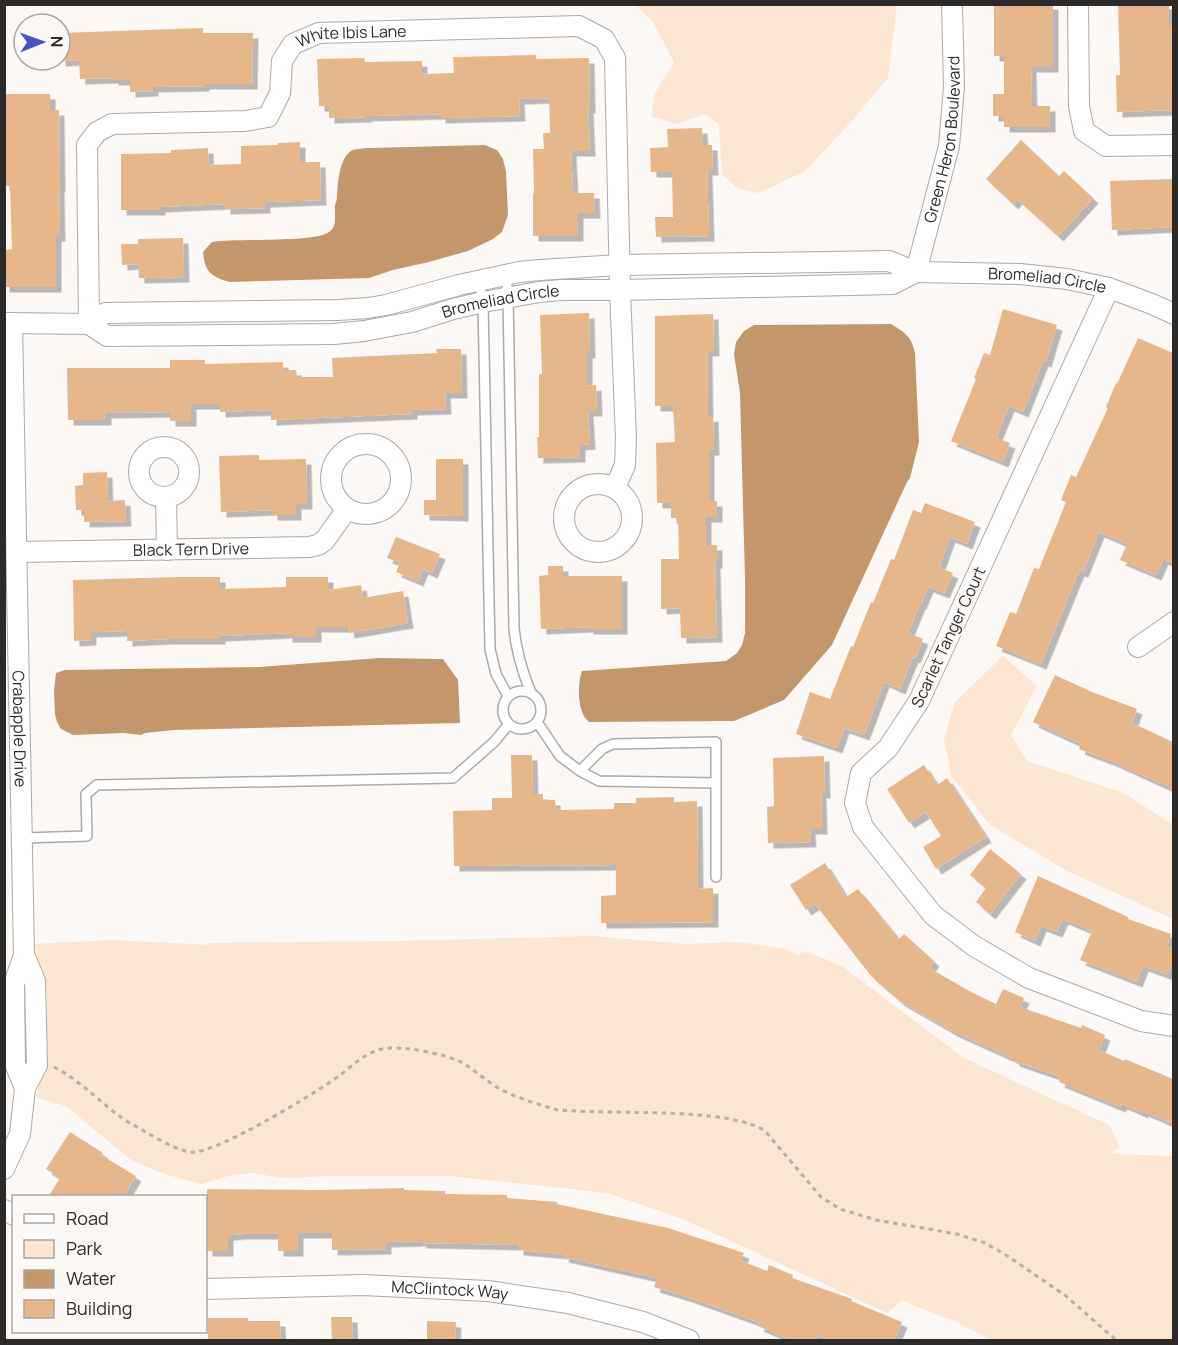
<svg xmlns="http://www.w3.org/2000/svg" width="1178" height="1345" font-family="Manrope,sans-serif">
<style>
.green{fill:#fbe5d3}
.water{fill:#c4966b}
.building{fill:#e7b78c;filter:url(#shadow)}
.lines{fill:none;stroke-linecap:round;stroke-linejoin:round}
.lane-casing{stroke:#adaaa7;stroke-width:12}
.street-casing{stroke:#adaaa7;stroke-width:22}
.path{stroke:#b3b0ad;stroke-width:3;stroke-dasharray:4.5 4.5;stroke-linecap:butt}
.lane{stroke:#fff;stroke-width:9}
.street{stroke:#fff;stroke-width:20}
.labels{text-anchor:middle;stroke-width:4.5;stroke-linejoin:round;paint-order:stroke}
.street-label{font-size:16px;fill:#2c2b29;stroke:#fcf8f5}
</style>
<defs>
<filter id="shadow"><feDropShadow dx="5.5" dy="5.5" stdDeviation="0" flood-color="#0004"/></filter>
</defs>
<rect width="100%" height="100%" fill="#fcf8f5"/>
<!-- green -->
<path class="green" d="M636 5H897L888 78 851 122 805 171 759 193 738 189 722 174 719 124 704 114 677 124 651 116 655 93 674 62 653 22Z
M1003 656 1037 686 1011 735 1027 761 1124 793 1173 825V919L1069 872 990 825 952 777 944 739 955 702Z
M592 936 684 944 740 942 786 949 799 956 800 953 808 952 842 966 964 1058 1109 1125 1120 1147 1111 1154 1173 1156V1340H990L957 1322 910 1304 903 1300 887 1313 683 1219 607 1193 449 1176H333L281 1178 254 1173 232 1175 201 1184 164 1174 131 1160 66 1106 35 1097 36 1095 39 1093 37 1088 47 1064V1001L46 980 35 954 37 948 35 947V944L113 940 209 945V943L399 941Z"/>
<!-- water -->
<path class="water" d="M485 145 497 150 503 159 506 172 508 215 502 232 493 239 468 251 429 262 393 270 369 278 230 282C211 277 205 272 203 252L212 242C235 238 315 243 329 232 338 226 334 214 335 205 336 202 337 200 337 196 338 184 339 156 353 150 357 149 363 148 368 148Z
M891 324C905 333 911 335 915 353L919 442 910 478 907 482 832 645 784 700 734 721 589 722C577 713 577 684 582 671L726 661 737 653 742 645 745 633V579L740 393 734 354 736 342 744 331 754 325Z
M380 658 443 659 458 680 460 723 174 730 145 733 141 735 124 733 73 735 61 729 57 722 55 714 54 691 56 673 65 670 259 667Z"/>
<!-- building -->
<path class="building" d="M994 4H1053V67H1031L1032 106H1050V127H1004V116H993V94H1004V56H994Z
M1118 4H1169V25H1171L1172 110 1117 112 1116 75H1120Z
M203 28V33H253L252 84H204V86L153 87V91L130 92V80H113V78L80 79 79 60 60 61V33Z
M536 55V59L589 58 590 108H588L590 151H571L573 193H594L595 213H578V236H533V193H534L533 149H544L543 133H550L549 98 519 99 520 116 440 118V114L366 116V117L329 118V106H319L317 59 364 58 365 62 422 61V74L454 73 453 57Z
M4 94H50V110H59L60 186H59L60 236H56V287H4V250L12 249 10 186H4Z
M702 128 703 145H712L713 170H707L709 236 656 237 655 217H673L672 172H651L650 148 668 147 667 129Z
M1021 140 1059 176 1064 171 1093 198 1058 236 1017 199 1013 204 986 179Z
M300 142V162H320L321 200 265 202V208L225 209V204L160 207V210H121V154L171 153V150L208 148 209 165 241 164V146L278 145V143Z
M1173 179V227L1112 230 1110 181Z
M183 238 184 277 139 278 138 264 122 265 121 244H138V239Z
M1003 309 1057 325 1046 362 1043 361 1023 412 1009 406 996 438 1010 443 1003 462 951 441 976 379 974 378 984 353 990 355Z
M589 313 590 353H587V386L596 385 597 411H588L590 444 580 445V457L538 458 537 437H539V374H542L540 315Z
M713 314 714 351H707L708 417 713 416 714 450H709V501H717V517H706V545H717V563H715L717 637 681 638 680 608 661 609V559H679L678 518H671V503H657L656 443 675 442 673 406H655V316Z
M1138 338 1173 353V564L1163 559 1156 575 1120 560 1127 544 1099 532 1083 572 1079 571 1041 664 996 646 1010 612 1016 614 1034 568 1039 569 1066 502 1061 500 1071 475 1076 477 1108 408 1106 407 1116 383 1117 384Z
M436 349H461L462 393H445L446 409 412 410V414L271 420V410L220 412V404H191V421H170V412L106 413V420H68L67 368H170V360H205V364L283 362V370H296L297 377H333L332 358 437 353Z
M259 455V460L306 459 307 504H296V515H272V510L221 512 219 456Z
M436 459H463V516L424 515V500H436Z
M107 472 108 501 125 500 126 521 84 522V510H76L75 486 83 485V473Z
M925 503 975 522 967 544 950 537 939 567 953 573 944 593 928 587 921 604H920L908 633 923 639 915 658 913 657 900 689 884 682 864 735 844 728 837 748 796 734 810 692 830 699 851 646 853 647 871 602 873 603 891 559 894 560 913 510 921 513Z
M396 537 440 554 432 573 423 569 418 581 396 572 400 563 387 558Z
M548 566H563V576H622V629H588V627L541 629 539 576 548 575Z
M179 577H220V589L286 587V577H328V590L361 585 363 598 403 591 408 623 349 633 348 627H316V637H287V633L220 636V639H167L127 641V631L91 632V640L74 641 73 580Z
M1055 675 1092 692 1137 709 1132 723 1173 742V789L1111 761 1079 749 1081 744 1033 722Z
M511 755H532L533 794H543V800H555L556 810 614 809V803H636V798L674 797V802L697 801 698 889 713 888V922L601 923V896L616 895V865L454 866 453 811 492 810V798H512Z
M824 756 825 793H821L822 829H810L811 842 768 843 767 807 774 806 773 758Z
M924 765 937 785 947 778 986 837 936 869 923 847 941 836 926 812 909 823 887 789Z
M990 849 1021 874 990 914 976 902 986 888 970 875Z
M825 863 846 897 858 889 899 939 904 934 934 961 929 968 973 993 996 1004 1003 989 1024 998 1020 1007 1081 1028 1082 1025 1105 1035 1099 1050 1124 1061 1125 1059 1173 1079V1124L1143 1111V1113L1122 1104 1120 1107 1059 1082 1061 1077 1014 1061V1059L954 1032 900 1001 871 976 815 904 806 910 790 885Z
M1038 876 1128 917V919L1171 934 1167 946 1173 948V959L1168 975 1143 966 1137 982 1080 960 1092 931 1063 919 1057 932 1041 926 1035 941 1015 932Z
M70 1132 103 1153 101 1155 136 1176 123 1197H48L60 1178 46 1169Z
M404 1188V1190L445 1191V1194L507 1195V1198L557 1202V1204L668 1228 744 1253 741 1261 767 1271 769 1265 793 1275 792 1278 852 1299 851 1301 902 1322 894 1341H833L817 1335 815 1341H793L758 1326 760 1323 687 1297 654 1287 657 1278 563 1257 564 1254 518 1250V1245L421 1243V1241L386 1242V1249L332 1250V1233H298V1251H278V1234H242L228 1235V1251H207V1189L322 1190Z
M331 1317H352L353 1341H332Z
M208 1318H248V1321H280L281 1341H208Z
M427 1321 456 1322 455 1341H427Z"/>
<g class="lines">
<defs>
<path id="lane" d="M506 275 508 297 514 628C516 651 522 671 531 693
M479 280 483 302 490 649 496 674 508 696
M503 710a19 19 0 1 1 38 0a19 19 0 1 1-38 0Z
M537 722 560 756 580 771 599 781 716 783
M580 771 602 749 613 744 716 742V877
M23 838 87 836 86 794 97 785 453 778 494 742 509 724"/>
<g id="street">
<path d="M1078 4 1079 106 1084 131 1106 146 1174 145"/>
<path id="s1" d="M916 272 949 146 954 87 952 4"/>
<path d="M1109 288 919 701 888 748 861 773 855 803 863 827 933 915 974 946 1029 978 1141 1021 1174 1026"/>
<path id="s2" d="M4 323 89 324 107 336 334 334 364 331 412 322 453 309 483 302 539 292 561 290H620L893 284 916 272"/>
<path id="s3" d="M12 323 24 955 14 984 15 1064 25 1088"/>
<path id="s4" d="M89 324 87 145 97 132 112 124 245 121 268 117 280 93 282 61 293 44 319 33 579 26 604 39 615 58 620 290 626 438 625 465 615 488"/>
<path id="s5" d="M89 324 105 313 338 310 368 308 386 305 459 285 519 272 540 270 619 265 889 261 916 272 1020 274 1067 279 1109 288 1152 304 1174 314"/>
<circle cx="366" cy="479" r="35"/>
<circle cx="164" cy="472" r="25"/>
<circle cx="598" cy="518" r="34"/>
<path d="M166 497 167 550"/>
<path id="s6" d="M17 552 309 547 318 545 325 540 347 509"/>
<path d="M1138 647 1174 622"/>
<path d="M4 1169 20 1134 25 1088 37 1065 35 981 24 955"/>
<path d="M4 1210 14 1215"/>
<path id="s7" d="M206 1289 363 1285 488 1291 568 1303 643 1322 689 1340"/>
</g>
</defs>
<!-- lane casing -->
<use href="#lane" class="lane-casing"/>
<!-- street casing -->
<use href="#street" class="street-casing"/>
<!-- path -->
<path class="path" d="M54 1067C83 1082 102 1105 128 1122 145 1131 172 1149 190 1152 213 1156 317 1092 339 1076 355 1064 368 1049 390 1048 408 1047 445 1054 461 1062 473 1069 483 1078 495 1086 513 1097 537 1104 558 1110 614 1114 670 1110 725 1118 739 1121 753 1123 765 1131L821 1197 840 1209 876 1220 957 1234 985 1243 1006 1255 1066 1296 1116 1340"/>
<!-- lane -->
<use href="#lane" class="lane"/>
<!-- street -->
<use href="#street" class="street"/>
</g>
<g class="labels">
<!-- street labels -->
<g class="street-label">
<text dy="6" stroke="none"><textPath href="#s4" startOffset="508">White Ibis Lane</textPath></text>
<text dy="6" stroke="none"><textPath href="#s1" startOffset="136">Green Heron Boulevard</textPath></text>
<text dy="6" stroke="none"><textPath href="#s5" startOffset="969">Bromeliad Circle</textPath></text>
<text dy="6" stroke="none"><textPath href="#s2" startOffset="504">Bromeliad Circle</textPath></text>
<text dy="6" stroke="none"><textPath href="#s6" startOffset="174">Black Tern Drive</textPath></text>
<text transform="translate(948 637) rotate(-65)" y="6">Scarlet Tanger Court</text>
<text dy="6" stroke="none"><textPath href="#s3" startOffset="406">Crabapple Drive</textPath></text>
<text dy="6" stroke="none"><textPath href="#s7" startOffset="244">McClintock Way</textPath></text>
</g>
</g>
<!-- border -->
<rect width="1178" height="1345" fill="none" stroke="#2c2b29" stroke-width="12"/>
<!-- legend -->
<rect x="12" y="1195" width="195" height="138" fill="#fcf8f5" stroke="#a9a6a3" stroke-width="1.5"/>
<rect x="24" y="1214" width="30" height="9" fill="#ffffff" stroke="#a9a6a3" stroke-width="1.5"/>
<text x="66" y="1225" font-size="18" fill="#2c2b29">Road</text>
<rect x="24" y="1240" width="30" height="18" fill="#fbe5d3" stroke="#a9a6a3" stroke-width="1.5"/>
<text x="66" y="1255" font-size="18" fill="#2c2b29">Park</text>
<rect x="24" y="1270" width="30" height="18" fill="#c4966b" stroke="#a9a6a3" stroke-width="1.5"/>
<text x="66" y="1285" font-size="18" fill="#2c2b29">Water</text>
<rect x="24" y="1300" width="30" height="18" fill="#e7b78c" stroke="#a9a6a3" stroke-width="1.5"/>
<text x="66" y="1315" font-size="18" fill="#2c2b29">Building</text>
<!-- north arrow -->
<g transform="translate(42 42) rotate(89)"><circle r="28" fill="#fcf8f5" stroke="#a9a6a3" stroke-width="1.5"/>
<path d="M0-4.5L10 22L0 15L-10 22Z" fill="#4753c8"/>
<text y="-9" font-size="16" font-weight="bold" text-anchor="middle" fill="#2c2b29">N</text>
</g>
</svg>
